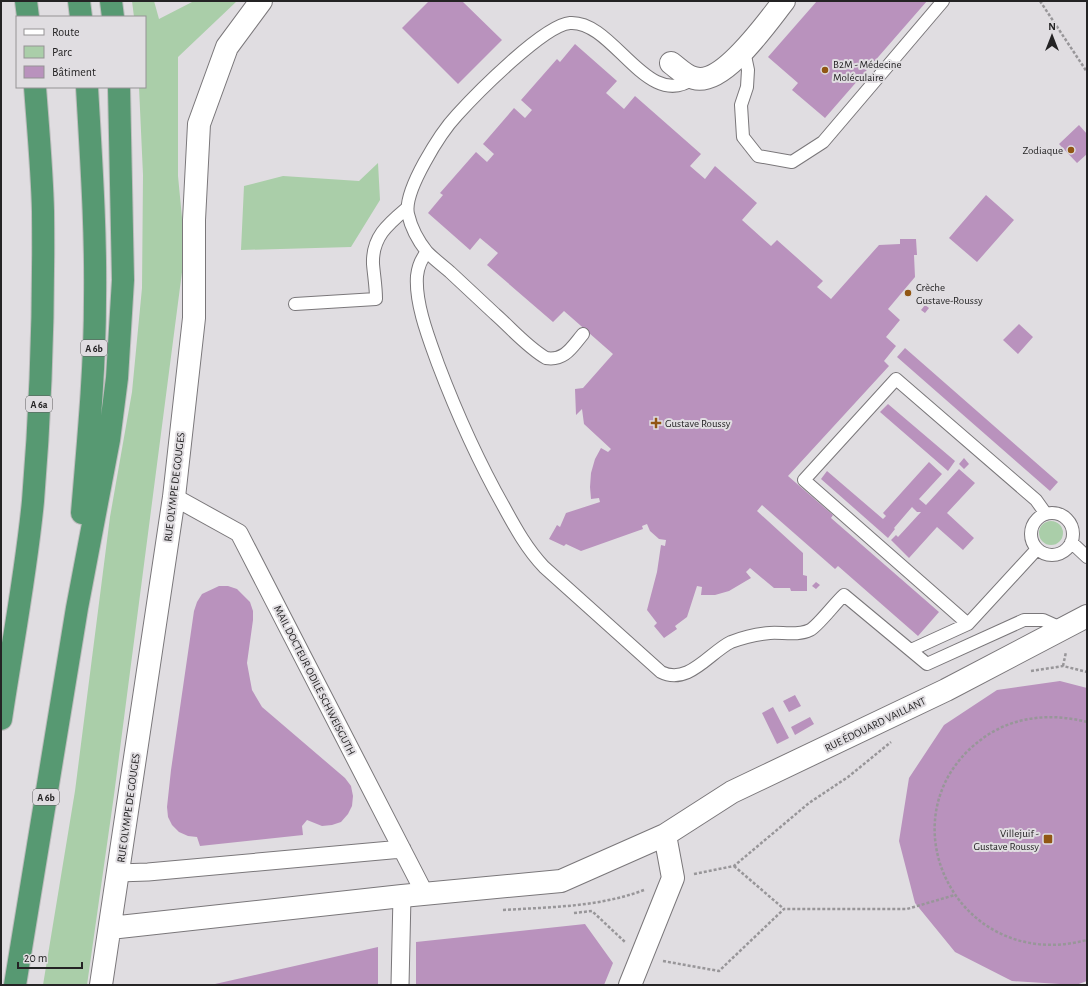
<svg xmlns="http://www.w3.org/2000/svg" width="1088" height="986" font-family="'Alegreya Sans',sans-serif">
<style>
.green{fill:#aacea9}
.building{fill:#b992bd}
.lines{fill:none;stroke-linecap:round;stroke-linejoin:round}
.service-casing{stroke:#7a777a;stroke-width:14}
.pedestrian-casing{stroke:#7a777a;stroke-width:19}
.minor-casing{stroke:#7a777a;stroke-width:24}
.motorway-casing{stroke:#bdbdbd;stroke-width:24}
.path{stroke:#989699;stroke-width:2.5;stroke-dasharray:3 2;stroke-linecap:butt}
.service{stroke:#fff;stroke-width:12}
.pedestrian{stroke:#fff;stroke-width:17}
.minor{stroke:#fff;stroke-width:22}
.motorway{stroke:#579972;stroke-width:22}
.poi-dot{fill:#915714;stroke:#e0dde1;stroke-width:1.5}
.labels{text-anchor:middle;stroke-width:4;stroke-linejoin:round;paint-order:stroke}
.shield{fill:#e0dde1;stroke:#5c5b5d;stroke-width:1}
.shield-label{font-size:10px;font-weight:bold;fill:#242324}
.poi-label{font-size:11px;fill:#242324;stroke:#e0dde1;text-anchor:start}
.street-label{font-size:11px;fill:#242324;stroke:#e0dde1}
</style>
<rect width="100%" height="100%" fill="#e0dde1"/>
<!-- green -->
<path class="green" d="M132 1H154L159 19 194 1H237L178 57V176L185 249 114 795 87 985H43L75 791 110 517 132 392 142 288 143 175 139 87H145V17H134Z
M378 163 380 200 351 247 241 250 244 186 283 176 359 181Z
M1039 533a12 12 0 1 1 24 0a12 12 0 1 1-24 0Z"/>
<!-- building -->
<path class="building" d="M429 1H462L502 40 458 84 402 28Z
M817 1H927L825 118 792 90 798 83 768 57Z
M575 44 617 81 606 93 624 109 635 96 701 154 690 166 705 179 715 166 757 203 742 220 771 246 777 240 823 281 817 287 831 299 879 245 900 244V239H916L917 255H914L915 277 888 309 900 320 886 337 896 346 884 361 889 366 788 476 833 515 831 518 939 612 918 636 838 566 835 569 762 505 757 511 803 553V575L807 576V591H791L790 588H774L750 568 746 572 751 578 729 591 715 595H701L702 587 697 586 687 617 675 626 677 629 664 638 654 626 657 623 647 610 657 572 661 545 665 546 666 540 659 539 650 531 647 524 642 526 643 529 581 551 566 544 564 546 549 539 557 525 560 527 566 513 600 502 599 498 591 499 590 487 591 473 595 459 601 448 608 452 611 449 584 424 582 409 576 415 575 389 583 388 613 354 564 311 553 322 487 265 498 253 480 238 470 250 428 213 443 195 440 193 476 152 487 162 494 154 483 144 514 108 525 118 532 110 521 100 557 59 560 62Z
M1079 125 1087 134V154L1077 163 1059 144Z
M986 195 1014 220 977 262 949 238Z
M925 305 929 308 925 313 921 310Z
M1019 324 1033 337 1018 354 1003 340Z
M905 348 1058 482 1050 491 897 357Z
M888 404 955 461 948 471 880 412Z
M964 458 969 464 964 469 959 464Z
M929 462 942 474 919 499 926 505 959 469 975 483 947 513 974 538 963 550 937 527 909 558 891 540 896 535 898 537 921 512H917L912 507 894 528 895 529 888 538 821 479 827 471 883 519 886 516 883 513Z
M816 582 820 585 816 589 812 586Z
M219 586H228L237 589 250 602 253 611V620L247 663 252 690 262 707 345 778 351 786 353 796 352 806 348 814 341 822 332 825 322 826 307 820 302 826 303 835 200 846 197 837 188 836 179 832 172 825 168 817 167 807 171 770 194 611 197 602 202 594Z
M1060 681 1087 688V981L1076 985 1012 981 955 952 915 903 899 841 909 778 944 725 997 690Z
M795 695 801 706 789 712 783 701Z
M773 707 789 738 777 744 762 713Z
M810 717 814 724 795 735 791 727Z
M585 924 613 963 604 985H416V942Z
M378 947V985H215V984Z"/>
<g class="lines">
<defs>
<path id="service" d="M744 51 748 70 747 87 741 105 743 137 758 156 792 162 823 142 943 1
M427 252C421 259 418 267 417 276 415 304 429 339 438 364 457 414 478 461 504 507 516 529 527 549 544 567L661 672C688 686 710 652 731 642 744 637 756 634 770 633 782 632 798 636 810 630 818 626 835 603 844 595L927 664 1024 620H1043L1063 629
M295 304 376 299C376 287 374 276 373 264 372 237 388 224 407 208
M583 334C572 347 565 361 546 358 527 347 511 328 495 314 480 300 465 286 450 272 443 266 434 259 427 252 419 242 411 227 408 214 403 191 441 132 457 115 476 94 544 25 570 23 614 20 647 113 694 78
M1031 534a21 21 0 1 1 42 0a21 21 0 1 1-42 0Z
M1071 542 1087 557
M968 624 804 480 896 379 1036 500 1046 514
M911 650 968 624 1037 549"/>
<path id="pedestrian" d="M174 497 239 533 425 894
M118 873 148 872 402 849
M400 985 402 896"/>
<path id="minor" d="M671 63C678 68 685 76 694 78 723 87 768 21 784 1
M110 928 402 896 561 881 665 835 732 792 946 690 1087 616
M101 985 174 497 194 318V220L199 124 227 47 261 1
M630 985 673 878 665 835"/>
<path id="motorway" d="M26 1 28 17
M79 1 81 17
M111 1 113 17
M82 513C88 442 95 370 95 299 96 228 91 158 87 87
M1 719C12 646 26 574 33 501 41 405 44 308 43 211 42 170 38 128 35 87
M15 985 77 608 109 440 117 378 123 280 119 87"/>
</defs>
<!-- service casing -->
<use href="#service" class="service-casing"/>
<!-- pedestrian casing -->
<use href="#pedestrian" class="pedestrian-casing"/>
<!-- minor casing -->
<use href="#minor" class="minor-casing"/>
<!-- motorway casing -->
<use href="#motorway" class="motorway-casing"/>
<!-- path -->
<path class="path" d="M1040 1 1087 72
M1063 666 1066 652
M1031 671 1063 666 1087 672
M1087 722C1052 713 1016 716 986 736 878 810 954 975 1087 940
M734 866 784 909
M694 874 734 866 809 803 848 777 891 742
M503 910C551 907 599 907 644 890
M574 913 592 911 625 942
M663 961 719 971 784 909H907L955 895"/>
<!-- service -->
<use href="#service" class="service"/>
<!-- pedestrian -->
<use href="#pedestrian" class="pedestrian"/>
<!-- minor -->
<use href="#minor" class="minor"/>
<!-- motorway -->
<use href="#motorway" class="motorway"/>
</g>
<!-- markers -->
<g class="poi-dot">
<circle cx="825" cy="70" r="4"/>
<circle cx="1071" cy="150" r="4"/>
<circle cx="908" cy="293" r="4"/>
<path d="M654 417h4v4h4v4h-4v4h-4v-4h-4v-4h4z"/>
<rect x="1043" y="834" width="10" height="10" rx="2"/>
</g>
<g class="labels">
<!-- shield labels -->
<g class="shield">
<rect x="81" y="340" width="26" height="16" rx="3"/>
<rect x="26" y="396" width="26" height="16" rx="3"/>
<rect x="33" y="789" width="26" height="16" rx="3"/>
</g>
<g class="shield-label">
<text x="94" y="352">A 6b</text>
<text x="39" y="408">A 6a</text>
<text x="46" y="801">A 6b</text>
</g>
<!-- poi labels -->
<g class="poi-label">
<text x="833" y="68">B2M - Médecine<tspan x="833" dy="13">Moléculaire</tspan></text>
<text x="1063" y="154" text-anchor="end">Zodiaque</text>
<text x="916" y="291">Crèche<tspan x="916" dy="13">Gustave-Roussy</tspan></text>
<text x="665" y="427">Gustave Roussy</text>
<text x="1039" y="837" text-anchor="end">Villejuif -<tspan x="1039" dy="13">Gustave Roussy</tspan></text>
</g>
<!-- street labels -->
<g class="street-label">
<text transform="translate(174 487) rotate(-83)" y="4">RUE OLYMPE DE GOUGES</text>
<text transform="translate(315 680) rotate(63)" y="4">MAIL DOCTEUR ODILE SCHWEISGUTH</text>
<text transform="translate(875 724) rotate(-26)" y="4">RUE ÉDOUARD VAILLANT</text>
<text transform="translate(128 808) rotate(-82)" y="4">RUE OLYMPE DE GOUGES</text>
</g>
</g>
<!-- border -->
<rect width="1088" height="986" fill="none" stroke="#242324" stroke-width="4"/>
<!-- legend -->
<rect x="16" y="16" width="130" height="72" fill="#e0dde1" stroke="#959395"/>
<rect x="24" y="29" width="20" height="6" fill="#ffffff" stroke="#959395"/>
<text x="52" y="36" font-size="12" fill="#242324">Route</text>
<rect x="24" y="46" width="20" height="12" fill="#aacea9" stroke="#959395"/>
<text x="52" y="56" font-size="12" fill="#242324">Parc</text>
<rect x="24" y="66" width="20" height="12" fill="#b992bd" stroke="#959395"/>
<text x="52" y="76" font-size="12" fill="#242324">Bâtiment</text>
<!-- north arrow -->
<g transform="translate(1052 36)" stroke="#e0dde1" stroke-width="3" paint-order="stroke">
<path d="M0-3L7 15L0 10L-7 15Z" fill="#242324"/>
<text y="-6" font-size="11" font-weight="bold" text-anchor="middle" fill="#242324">N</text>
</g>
<!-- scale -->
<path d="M18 962v6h64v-6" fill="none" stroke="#242324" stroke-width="2"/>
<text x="24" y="962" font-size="12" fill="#242324" stroke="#e0dde1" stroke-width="3" paint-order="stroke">20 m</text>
</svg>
